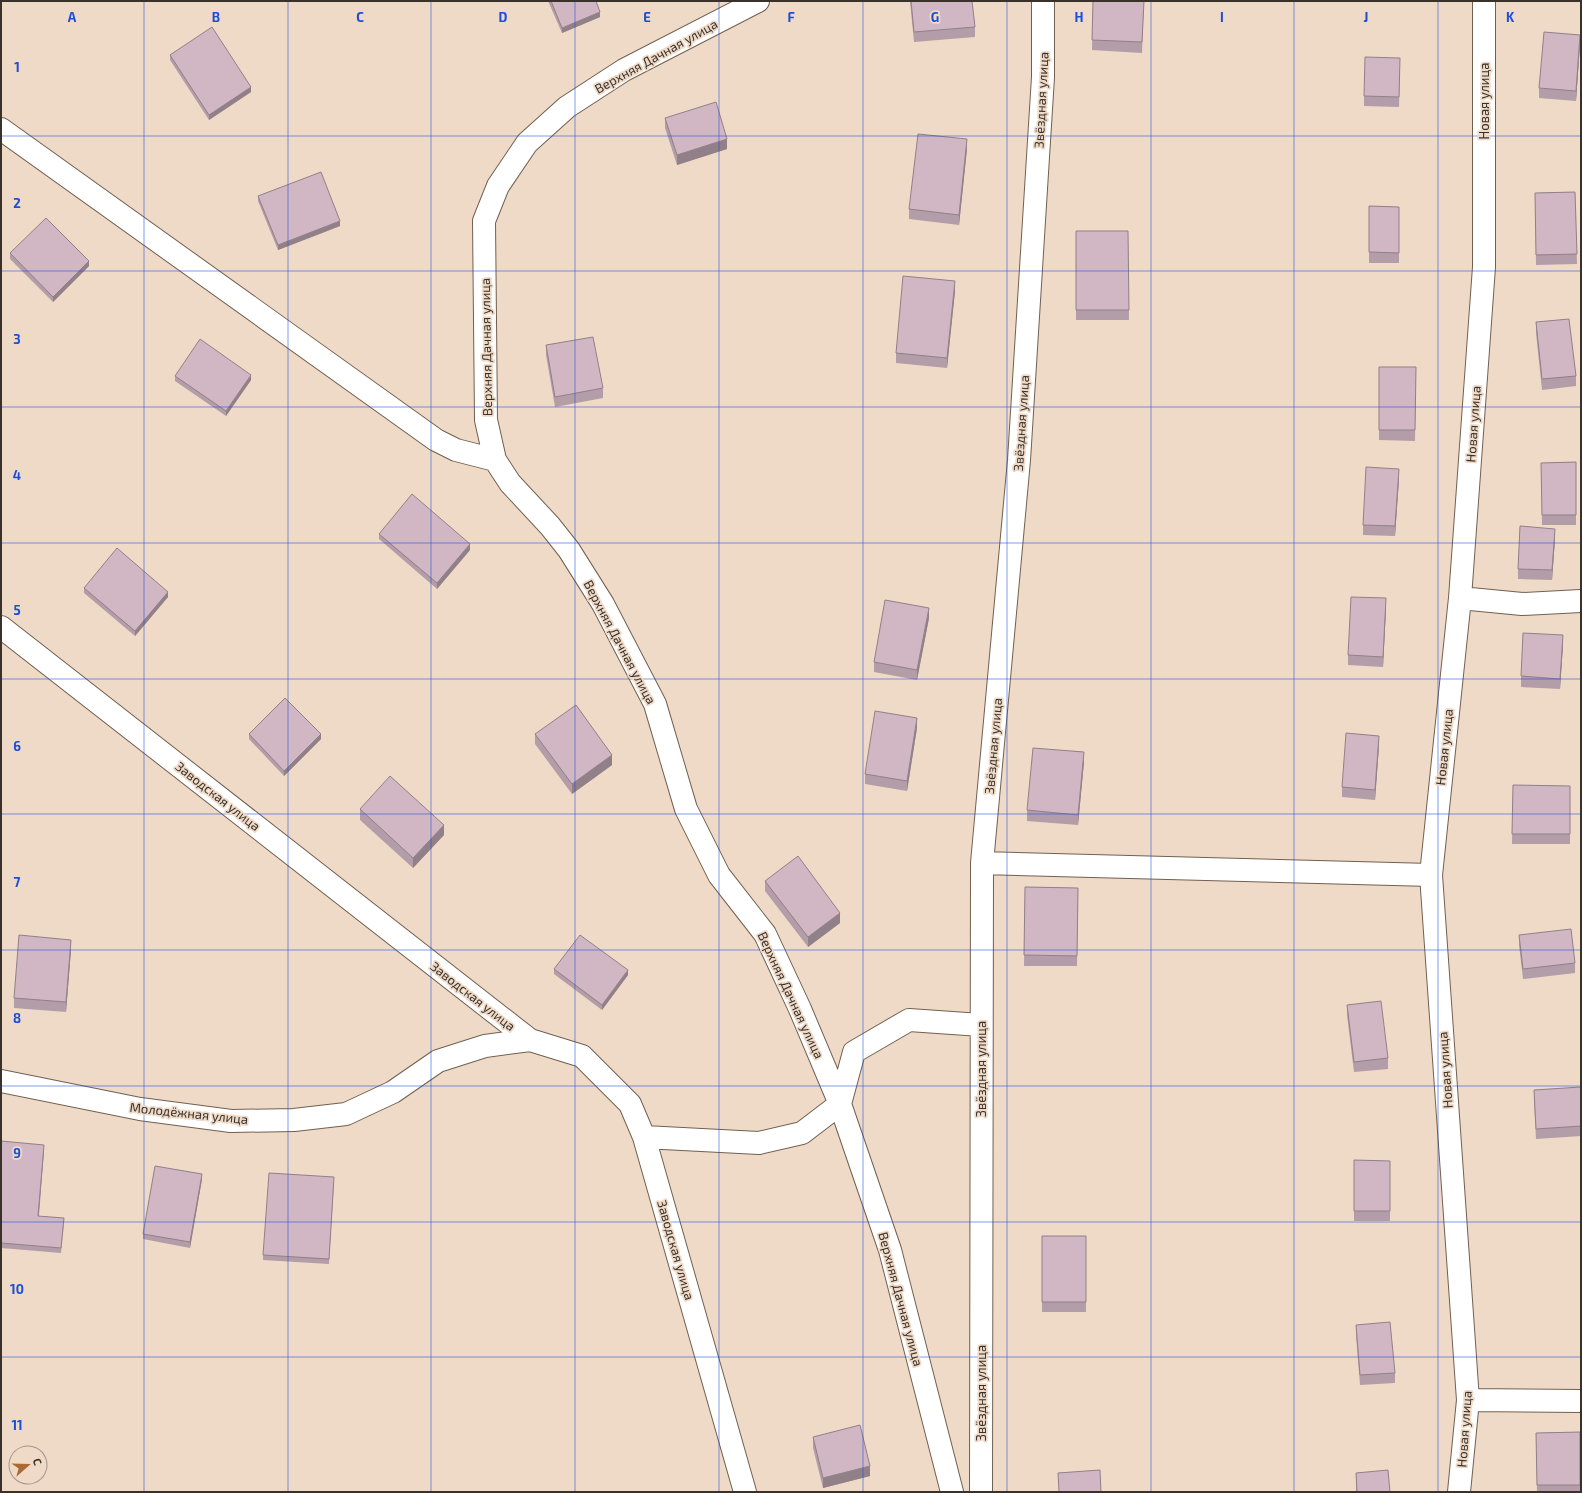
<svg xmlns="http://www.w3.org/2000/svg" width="1582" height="1493" font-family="'Exo 2',sans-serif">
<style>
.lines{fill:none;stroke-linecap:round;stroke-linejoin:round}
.minor-casing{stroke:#716050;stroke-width:24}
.minor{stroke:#fff;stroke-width:22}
.wall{fill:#b39da8}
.shaded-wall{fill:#928088}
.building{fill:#d0b7c3;stroke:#928088}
.grid{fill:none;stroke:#1d4ed8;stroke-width:1;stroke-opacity:0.55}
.labels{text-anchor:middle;stroke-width:3.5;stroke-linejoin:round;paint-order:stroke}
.street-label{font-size:13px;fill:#39312a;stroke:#efdac8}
.grid-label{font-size:13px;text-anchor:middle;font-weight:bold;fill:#1d4ed8;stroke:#efdac8;stroke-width:3.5;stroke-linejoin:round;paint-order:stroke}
</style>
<rect width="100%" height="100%" fill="#efdac8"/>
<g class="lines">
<defs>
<path id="minor" d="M758 1 624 70 567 107 527 143 498 186 484 221 486 420 495 460 510 483 550 526 569 550 603 604 655 704 686 809 719 875 765 934 800 1009 840 1104 890 1250 952 1492
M1 129 436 440 456 450 495 460
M1460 598 1522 604 1581 601
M1 627 530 1040 582 1056 630 1104 644 1137 745 1492
M982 863 1431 875
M1 1081 140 1109 231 1121 294 1120 346 1114 393 1092 438 1061 485 1046 530 1040
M644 1137 759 1143 802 1133 840 1104 854 1052 909 1020 981 1025
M1468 1400 1581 1401
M981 1492 982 863 1019 460 1043 77V1
M1459 1492 1468 1400 1431 875 1460 598 1484 267V1"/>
</defs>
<!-- minor casing -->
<use href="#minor" class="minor-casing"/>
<!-- minor -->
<use href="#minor" class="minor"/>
</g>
<!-- wall -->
<path class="wall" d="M548 1H596L600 17 562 33Z
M910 1H972L975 27V37L914 42Z
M1093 1H1144L1142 53 1092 50Z
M1580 45 1576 101 1539 98V88Z
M170 55 251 92 209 120 170 60Z
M1400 68 1399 107 1364 106V96Z
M665 118 727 149 677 165 665 128Z
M967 149 959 225 909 219V209Z
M1575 192 1577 264 1536 265 1535 193Z
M258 196 340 226 278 250 258 201Z
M1369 206 1399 207V263H1369Z
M1076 231H1128L1129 320H1076Z
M10 253 89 266 53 302 10 259Z
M955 291 947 368 896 363V353Z
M1536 322 1576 376V386L1542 390 1536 333Z
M546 345 603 388V398L555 407 546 355Z
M1379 367H1416L1415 441 1379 440Z
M175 376 251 380 226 416 175 381Z
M1576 462V525H1542L1541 463Z
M1399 479 1395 536 1363 535V525Z
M379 534 470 550 437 589 379 539Z
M1555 539 1552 580 1518 579V569Z
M84 588 168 597 135 636 84 593Z
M1386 608 1383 667 1348 665V655Z
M929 618 917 680 874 672V662Z
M1563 645 1560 689 1521 687V676Z
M917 728 907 791 865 784V774Z
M249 734 321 739 284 776 249 739Z
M535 734 612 765 572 794 535 744Z
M1379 746 1375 800 1342 797V787Z
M1084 762 1078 825 1027 821V810Z
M1513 785 1570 786V844H1512Z
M360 809 444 835 413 868 360 820Z
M765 881 840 923 808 947 765 891Z
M1025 887 1078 888 1077 966H1024Z
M1519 935 1575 963V973L1523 979 1519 945Z
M71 950 66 1012 14 1008V998Z
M554 969 628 975 602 1010 554 974Z
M1347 1005 1388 1058V1069L1354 1072 1347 1015Z
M1581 1087V1136L1536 1139 1534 1101V1090Z
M1 1141 44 1150 39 1216 64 1223 61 1253 1 1248Z
M1354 1160 1390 1161V1221H1354Z
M202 1179 190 1248 143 1239V1234Z
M334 1182 329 1264 263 1260V1255Z
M1042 1236H1086V1312H1042Z
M1356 1325 1395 1373V1383L1360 1385 1356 1335Z
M1580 1432V1492H1537L1536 1433Z
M813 1437 870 1476 823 1488 813 1448Z
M1356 1473 1390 1492H1356Z"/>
<!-- shaded-wall -->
<path class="shaded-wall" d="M600 12V17L562 33V28Z
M1580 35V45L1576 101V91Z
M251 87V92L209 120V115Z
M727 139V149L677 165V155Z
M967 139V149L959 225V215Z
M340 221V226L278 250V245Z
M89 261V266L53 302V297Z
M955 281V291L947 368V358Z
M251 375V380L226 416V411Z
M1399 469V479L1395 536V526Z
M1555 529V539L1552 580V570Z
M470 544V550L437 589V583Z
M168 592V597L135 636V631Z
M1386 598V608L1383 667V657Z
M929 608V618L917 680V670Z
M1563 635V645L1560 689V679Z
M917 718V728L907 791V781Z
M321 734V739L284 776V771Z
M1379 736V746L1375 800V790Z
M1084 752V762L1078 825V815Z
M612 755V765L572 794V784Z
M444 825V835L413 868V858Z
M840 913V923L808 947V937Z
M71 940V950L66 1012V1002Z
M628 970V975L602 1010V1005Z
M44 1145V1150L38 1221V1216Z
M202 1174V1179L190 1248V1242Z
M870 1466V1476L823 1488V1478Z"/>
<!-- building -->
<path class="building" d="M551 1H596L600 12 562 28Z
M911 1H972L975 27 914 32Z
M1093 1H1144L1142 42 1092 40Z
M212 27 251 87 209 115 170 55Z
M1544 32 1580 35 1576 91 1539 88Z
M1365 57 1400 58 1399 97 1364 96Z
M716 102 727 139 677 155 665 118Z
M918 134 967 139 959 215 909 209Z
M321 172 340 221 278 245 258 196Z
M1575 192 1577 254 1536 255 1535 193Z
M1369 206 1399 207V253L1369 252Z
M46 218 89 261 53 297 10 253Z
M1076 231H1128L1129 310H1076Z
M903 276 955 281 947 358 896 353Z
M1569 319 1576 376 1542 379 1536 322Z
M593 337 603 388 555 397 546 345Z
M200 339 251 375 226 411 175 376Z
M1379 367H1416L1415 430H1379Z
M1576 462V515H1542L1541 463Z
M1366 467 1399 469 1395 526 1363 525Z
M412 494 470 544 437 583 379 534Z
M1520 526 1555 529 1552 570 1518 569Z
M117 548 168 592 135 631 84 588Z
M1351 597 1386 598 1383 657 1348 655Z
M885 600 929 608 917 670 874 662Z
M1523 633 1563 635 1560 679 1521 676Z
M285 698 321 734 284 771 249 734Z
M576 705 612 755 572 784 535 734Z
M875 711 917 718 907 781 865 774Z
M1346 733 1379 736 1375 790 1342 787Z
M1033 748 1084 752 1078 815 1027 810Z
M390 776 444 825 413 858 360 809Z
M1513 785 1570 786V834H1512Z
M798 856 840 913 808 937 765 881Z
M1025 887 1078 888 1077 956 1024 955Z
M1571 929 1575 963 1523 969 1519 935Z
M19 935 71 940 66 1002 14 998Z
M580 935 628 970 602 1005 554 969Z
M1381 1001 1388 1058 1354 1062 1347 1005Z
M1581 1087V1126L1536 1129 1534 1090Z
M1 1141 44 1145 38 1216 64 1218 61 1248 1 1243Z
M1354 1160 1390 1161V1211H1354Z
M155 1166 202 1174 190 1242 143 1234Z
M269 1173 334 1177 329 1259 263 1255Z
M1042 1236H1086V1302H1042Z
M1390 1322 1395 1373 1360 1375 1356 1325Z
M860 1425 870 1466 823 1478 813 1437Z
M1580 1432V1485H1537L1536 1433Z
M1100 1470 1101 1492H1059L1058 1473Z
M1388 1470 1390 1492H1357L1356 1473Z"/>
<!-- grid -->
<path class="grid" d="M144 1V1492M288 1V1492M431 1V1492M575 1V1492M719 1V1492M863 1V1492M1007 1V1492M1151 1V1492M1294 1V1492M1438 1V1492M1 136H1581M1 271H1581M1 407H1581M1 543H1581M1 679H1581M1 814H1581M1 950H1581M1 1086H1581M1 1222H1581M1 1357H1581"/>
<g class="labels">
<!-- street labels -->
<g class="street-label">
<text transform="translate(656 56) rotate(-29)" y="5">Верхняя Дачная улица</text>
<text transform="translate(1041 100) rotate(-87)" y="5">Звёздная улица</text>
<text transform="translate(1484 101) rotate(-90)" y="5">Новая улица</text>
<text transform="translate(486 347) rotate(-91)" y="5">Верхняя Дачная улица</text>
<text transform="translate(1021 423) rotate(-86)" y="5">Звёздная улица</text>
<text transform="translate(1473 424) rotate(-86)" y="5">Новая улица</text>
<text transform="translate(620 642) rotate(62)" y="5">Верхняя Дачная улица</text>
<text transform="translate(993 746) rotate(-85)" y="5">Звёздная улица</text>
<text transform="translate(1444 747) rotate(-84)" y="5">Новая улица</text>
<text transform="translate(218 796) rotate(38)" y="5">Заводская улица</text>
<text transform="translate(791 995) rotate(65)" y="5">Верхняя Дачная улица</text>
<text transform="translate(473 996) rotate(38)" y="5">Заводская улица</text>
<text transform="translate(981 1069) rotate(-90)" y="5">Звёздная улица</text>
<text transform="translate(1445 1070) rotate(-94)" y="5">Новая улица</text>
<text transform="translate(189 1113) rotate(6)" y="5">Молодёжная улица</text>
<text transform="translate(676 1250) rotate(74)" y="5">Заводская улица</text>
<text transform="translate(901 1299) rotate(75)" y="5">Верхняя Дачная улица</text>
<text transform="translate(981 1393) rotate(-90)" y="5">Звёздная улица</text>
<text transform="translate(1464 1429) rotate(-86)" y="5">Новая улица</text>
</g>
</g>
<g class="grid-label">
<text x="72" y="22">A</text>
<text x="216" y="22">B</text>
<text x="360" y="22">C</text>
<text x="503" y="22">D</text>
<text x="647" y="22">E</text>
<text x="791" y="22">F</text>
<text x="935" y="22">G</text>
<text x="1079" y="22">H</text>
<text x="1222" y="22">I</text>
<text x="1366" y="22">J</text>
<text x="1510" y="22">K</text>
<text x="17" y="72">1</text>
<text x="17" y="208">2</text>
<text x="17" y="344">3</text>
<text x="17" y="480">4</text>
<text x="17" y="615">5</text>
<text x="17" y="751">6</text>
<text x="17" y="887">7</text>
<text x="17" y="1023">8</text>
<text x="17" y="1158">9</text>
<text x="17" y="1294">10</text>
<text x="17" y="1430">11</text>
</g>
<!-- border -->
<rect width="1582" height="1493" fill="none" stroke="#39312a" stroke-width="4"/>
<!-- north arrow -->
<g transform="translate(28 1465) rotate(70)"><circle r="19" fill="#efdac8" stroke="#a69689"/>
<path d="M0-3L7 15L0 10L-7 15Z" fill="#aa6a33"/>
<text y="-6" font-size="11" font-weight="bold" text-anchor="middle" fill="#39312a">С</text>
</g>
</svg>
